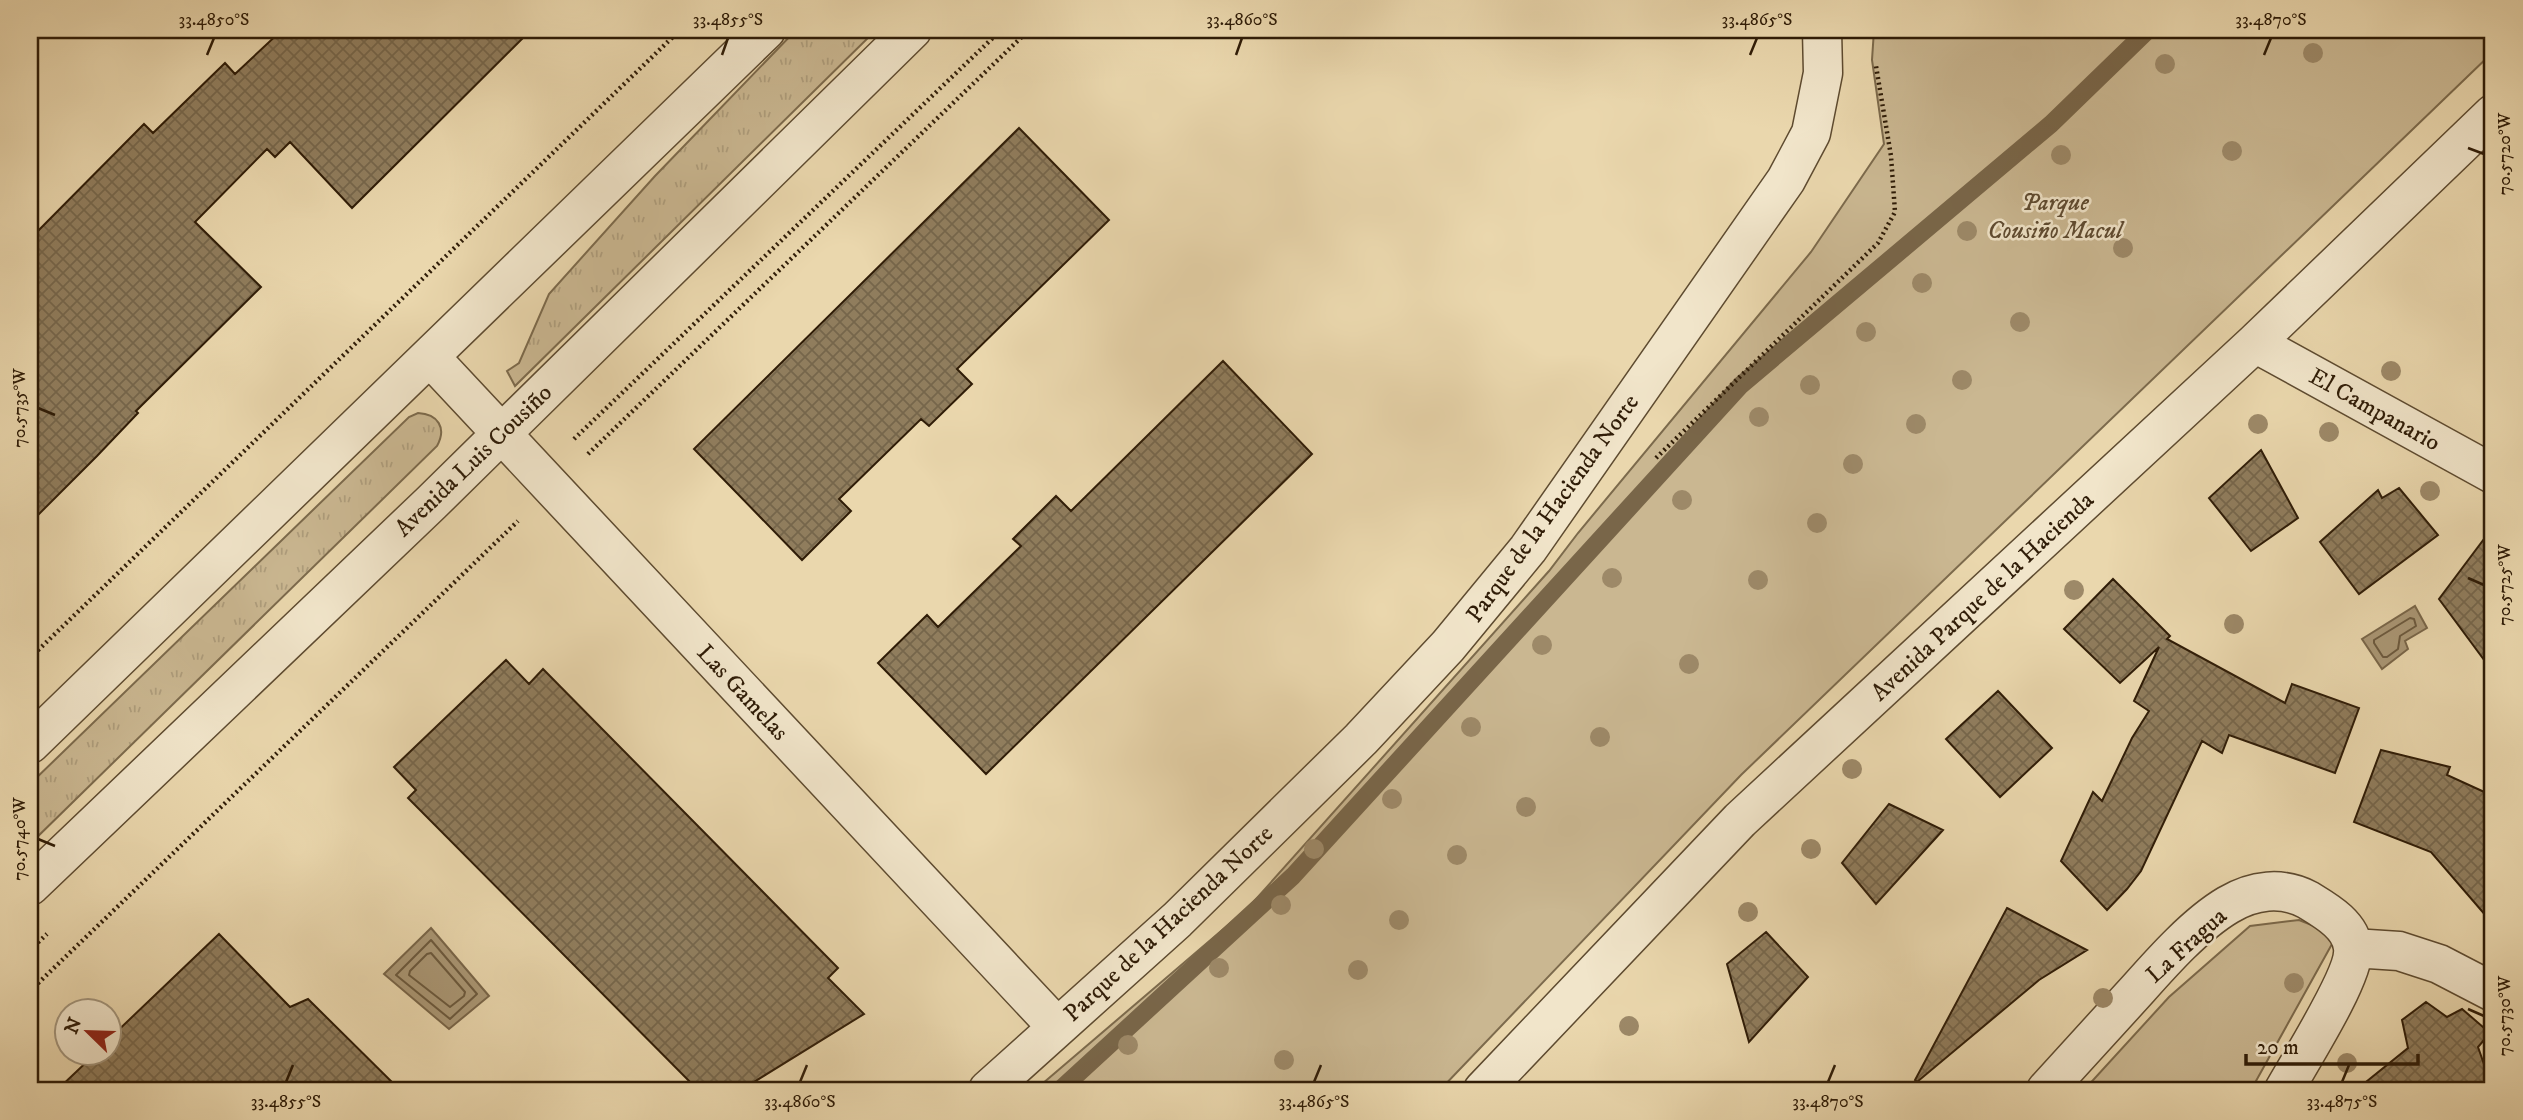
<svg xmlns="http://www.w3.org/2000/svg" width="2523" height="1120" font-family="'IM FELL DW Pica',serif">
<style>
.grass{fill:url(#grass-tufts);stroke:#7c6a4c;stroke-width:2}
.park{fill:#cab791;stroke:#7c6a4c;stroke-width:2}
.water{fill:#aa9775;stroke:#796649;stroke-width:2}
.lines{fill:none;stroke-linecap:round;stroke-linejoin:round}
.shore{stroke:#6c5a3e;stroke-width:2}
.stream{stroke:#796649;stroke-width:18}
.building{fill:url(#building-cross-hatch);stroke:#2f1c07;stroke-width:2}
.minor-casing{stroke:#5e4b30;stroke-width:41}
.path{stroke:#2f1c07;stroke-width:4.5;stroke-dasharray:2 3.5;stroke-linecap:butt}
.minor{stroke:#f1e5ca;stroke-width:38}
.tree{fill:#9d8968}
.ticks{fill:none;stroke:#2f1c07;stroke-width:2.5}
.labels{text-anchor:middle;stroke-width:5;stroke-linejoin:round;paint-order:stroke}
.park-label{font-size:24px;font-style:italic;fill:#5e4a30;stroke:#f1e5ca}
.street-label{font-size:24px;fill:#2f1c07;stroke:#f1e5ca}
.neatline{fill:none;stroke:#2f1c07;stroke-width:2.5}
.ticks-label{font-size:18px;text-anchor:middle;fill:#2f1c07}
</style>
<defs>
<pattern id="grass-tufts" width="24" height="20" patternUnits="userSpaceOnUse" patternTransform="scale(1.75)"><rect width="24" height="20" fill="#cab791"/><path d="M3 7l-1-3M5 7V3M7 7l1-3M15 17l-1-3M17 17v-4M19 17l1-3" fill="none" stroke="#ae9d7c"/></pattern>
<pattern id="building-cross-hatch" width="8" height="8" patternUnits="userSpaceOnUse" patternTransform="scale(1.75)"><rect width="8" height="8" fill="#907d5d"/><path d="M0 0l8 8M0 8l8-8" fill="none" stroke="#76664b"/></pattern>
</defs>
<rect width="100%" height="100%" fill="#ead7ad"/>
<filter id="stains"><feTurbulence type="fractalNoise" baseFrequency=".00286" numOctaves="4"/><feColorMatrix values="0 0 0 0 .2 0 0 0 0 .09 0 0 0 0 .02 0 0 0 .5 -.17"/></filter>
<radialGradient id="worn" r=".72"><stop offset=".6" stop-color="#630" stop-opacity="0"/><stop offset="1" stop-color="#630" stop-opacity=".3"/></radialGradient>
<!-- grass -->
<path class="grass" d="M796 30H876L515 386 507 371 519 363 549 294 655 176Z
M418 413C438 414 447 428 437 446L30 844V784L409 417Z"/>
<!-- park -->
<path class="park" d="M1874 30H2493V52L1741 775 1440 1090H1035L1248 908 1549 571 1578 533 1811 252 1884 144 1872 60Z
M2299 920 2337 935 2251 1090H2084L2169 997 2250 926Z"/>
<!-- water -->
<path class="water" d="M2415 606 2427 628 2405 641 2408 649 2382 669 2362 639Z
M431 928 489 996 449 1029 384 974Z"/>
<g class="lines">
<!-- shore -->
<path class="shore" d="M2410 618 2414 619 2416 626 2400 636 2398 649 2387 657H2383L2374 643V640Z
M431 940 477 994 450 1019 396 975Z
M431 953 465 992 464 996 450 1007 409 975 410 971 427 954Z"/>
<!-- stream -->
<path class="stream" d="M1060 1090 1293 876 1741 385 2051 124 2148 30"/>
</g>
<!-- building -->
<path class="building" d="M282 30H531L352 208 290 142 275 157 267 149 195 222 261 287 136 411 138 413 97 456 30 523V239L144 124 153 133 225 63 235 74Z
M1019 128 1109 220 957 369 972 384 929 426 921 419 839 499 851 511 802 560 694 449Z
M1223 361 1312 454 986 774 878 663 927 615 938 627 1021 546 1013 539 1056 496 1071 511Z
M2261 450 2298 518 2251 551 2209 498Z
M2399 488 2438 535 2359 594 2320 542 2378 490 2382 498Z
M2493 527V672L2439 599Z
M2113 579 2170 636 2167 639 2285 703 2292 684 2359 708 2335 773 2229 735 2222 753 2202 741 2141 871 2127 889 2107 910 2061 861 2093 792 2102 801 2132 738 2149 711 2134 701 2159 647 2120 683 2064 629Z
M506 660 529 684 543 669 838 968 828 978 864 1014 741 1090H698L408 798 416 790 394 767Z
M1998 691 2052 748 2000 797 1946 739Z
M2381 750 2450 767 2447 775 2493 796V924L2431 852 2354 822Z
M1889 804 1943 830 1876 904 1842 863Z
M2007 908 2087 950 2039 980 1917 1082 1915 1080Z
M1766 932 1808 977 1749 1042 1727 964Z
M219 934 290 1007 308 999 400 1090H57L95 1054H108V1040Z
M2426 1002 2447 1017 2462 1009 2490 1033 2478 1047 2493 1090H2356L2408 1048 2402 1020Z"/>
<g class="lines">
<defs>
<path id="minor" d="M2255 343 2493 474
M430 357 1057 1027
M30 744 766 30
M30 886 431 503 912 30
M2353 948 2399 951 2439 964 2493 992
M988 1090 1177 920 1361 739 1448 646 1528 549 1786 180 1811 133 1823 73 1822 30
M1483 1090 1740 820 2255 343 2493 114
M2046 1090C2077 1056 2108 1022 2139 988 2163 961 2196 924 2228 905 2253 890 2282 886 2308 900 2326 911 2351 925 2353 948 2356 974 2299 1063 2284 1090"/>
</defs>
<!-- minor casing -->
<use href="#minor" class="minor-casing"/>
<!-- path -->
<path class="path" d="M574 439 1001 30
M588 454 1029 30
M1656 458 1878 243 1895 212 1891 156 1876 66
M30 658 680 30
M30 950 47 934
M30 991 518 521"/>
<!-- minor -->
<use href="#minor" class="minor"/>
</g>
<!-- trees -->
<g class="tree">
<circle cx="2313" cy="53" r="10"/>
<circle cx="2165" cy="64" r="10"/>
<circle cx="2232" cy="151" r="10"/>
<circle cx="2061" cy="155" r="10"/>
<circle cx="1967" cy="231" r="10"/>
<circle cx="2123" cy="248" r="10"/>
<circle cx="1922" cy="283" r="10"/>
<circle cx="2020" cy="322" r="10"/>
<circle cx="1866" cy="332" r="10"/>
<circle cx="2391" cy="371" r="10"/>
<circle cx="1962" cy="380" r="10"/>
<circle cx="1810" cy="385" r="10"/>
<circle cx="1759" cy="417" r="10"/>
<circle cx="1916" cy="424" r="10"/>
<circle cx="2258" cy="424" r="10"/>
<circle cx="2329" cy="432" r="10"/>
<circle cx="1853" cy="464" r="10"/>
<circle cx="2430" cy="491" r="10"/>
<circle cx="1682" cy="500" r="10"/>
<circle cx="1817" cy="523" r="10"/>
<circle cx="1612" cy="578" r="10"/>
<circle cx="1758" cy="580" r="10"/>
<circle cx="2074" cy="590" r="10"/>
<circle cx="2234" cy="624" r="10"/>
<circle cx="1542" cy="645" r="10"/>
<circle cx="1689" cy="664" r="10"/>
<circle cx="1471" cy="727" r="10"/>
<circle cx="1600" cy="737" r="10"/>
<circle cx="1852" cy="769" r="10"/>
<circle cx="1392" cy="799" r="10"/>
<circle cx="1526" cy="807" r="10"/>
<circle cx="1314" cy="849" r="10"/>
<circle cx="1811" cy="849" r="10"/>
<circle cx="1457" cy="855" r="10"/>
<circle cx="1281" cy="905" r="10"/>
<circle cx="1748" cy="912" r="10"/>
<circle cx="1399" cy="920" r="10"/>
<circle cx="1219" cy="968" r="10"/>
<circle cx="1358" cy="970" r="10"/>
<circle cx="2294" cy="983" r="10"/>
<circle cx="2103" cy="998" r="10"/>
<circle cx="1629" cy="1026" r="10"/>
<circle cx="1128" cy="1045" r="10"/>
<circle cx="1284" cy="1060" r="10"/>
<circle cx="2347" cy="1063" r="10"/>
</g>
<!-- ticks -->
<path class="ticks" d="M207 55 214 38M722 55 728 38M1236 55 1242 38M1750 55 1757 38M2264 55 2271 38M2468 148 2484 154M38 408 55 415M2468 578 2484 585M38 839 55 846M2468 1009 2484 1016M286 1082 293 1065M800 1082 807 1065M1314 1082 1321 1065M1828 1082 1835 1065M2342 1082 2349 1065"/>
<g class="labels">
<!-- park labels -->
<g class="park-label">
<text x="2055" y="210">Parque<tspan x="2055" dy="28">Cousiño Macul</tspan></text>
</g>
<!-- street labels -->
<g class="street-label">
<text transform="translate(2375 409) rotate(29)" y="8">El Campanario</text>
<text transform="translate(473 460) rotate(-44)" y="8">Avenida Luis Cousiño</text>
<text transform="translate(1552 508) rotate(-54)" y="8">Parque de la Hacienda Norte</text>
<text transform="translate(1982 596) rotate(-43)" y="8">Avenida Parque de la Hacienda</text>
<text transform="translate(743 692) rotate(47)" y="8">Las Gamelas</text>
<text transform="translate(1168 923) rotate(-43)" y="8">Parque de la Hacienda Norte</text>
<text transform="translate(2186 945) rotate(-42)" y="8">La Fragua</text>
</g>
</g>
<!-- margin -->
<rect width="2523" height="1120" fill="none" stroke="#ead7ad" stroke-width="77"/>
<!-- north arrow -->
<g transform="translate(88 1032) rotate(293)"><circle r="33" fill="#f1e5ca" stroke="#a3957c" stroke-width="2"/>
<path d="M0-5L12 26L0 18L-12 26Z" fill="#8f2418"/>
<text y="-10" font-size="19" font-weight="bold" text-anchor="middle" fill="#2f1c07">N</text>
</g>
<!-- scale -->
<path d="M2246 1054v10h172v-10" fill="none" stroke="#2f1c07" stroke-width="3.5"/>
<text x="2257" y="1054" font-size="21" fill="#2f1c07" stroke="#f1e5ca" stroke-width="5" paint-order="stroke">20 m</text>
<rect x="38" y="38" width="2446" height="1044" class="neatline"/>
<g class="ticks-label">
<text x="214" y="25">33.4850°S</text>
<text x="728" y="25">33.4855°S</text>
<text x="1242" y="25">33.4860°S</text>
<text x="1757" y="25">33.4865°S</text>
<text x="2271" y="25">33.4870°S</text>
<text transform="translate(2504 154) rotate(-90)" y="6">70.5720°W</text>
<text transform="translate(19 408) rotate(-90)" y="6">70.5735°W</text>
<text transform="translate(2504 585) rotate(-90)" y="6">70.5725°W</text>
<text transform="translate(19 839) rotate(-90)" y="6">70.5740°W</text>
<text transform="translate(2504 1016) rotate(-90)" y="6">70.5730°W</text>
<text x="286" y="1107">33.4855°S</text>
<text x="800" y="1107">33.4860°S</text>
<text x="1314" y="1107">33.4865°S</text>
<text x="1828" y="1107">33.4870°S</text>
<text x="2342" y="1107">33.4875°S</text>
</g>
<rect width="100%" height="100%" filter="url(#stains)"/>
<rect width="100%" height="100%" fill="url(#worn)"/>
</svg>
